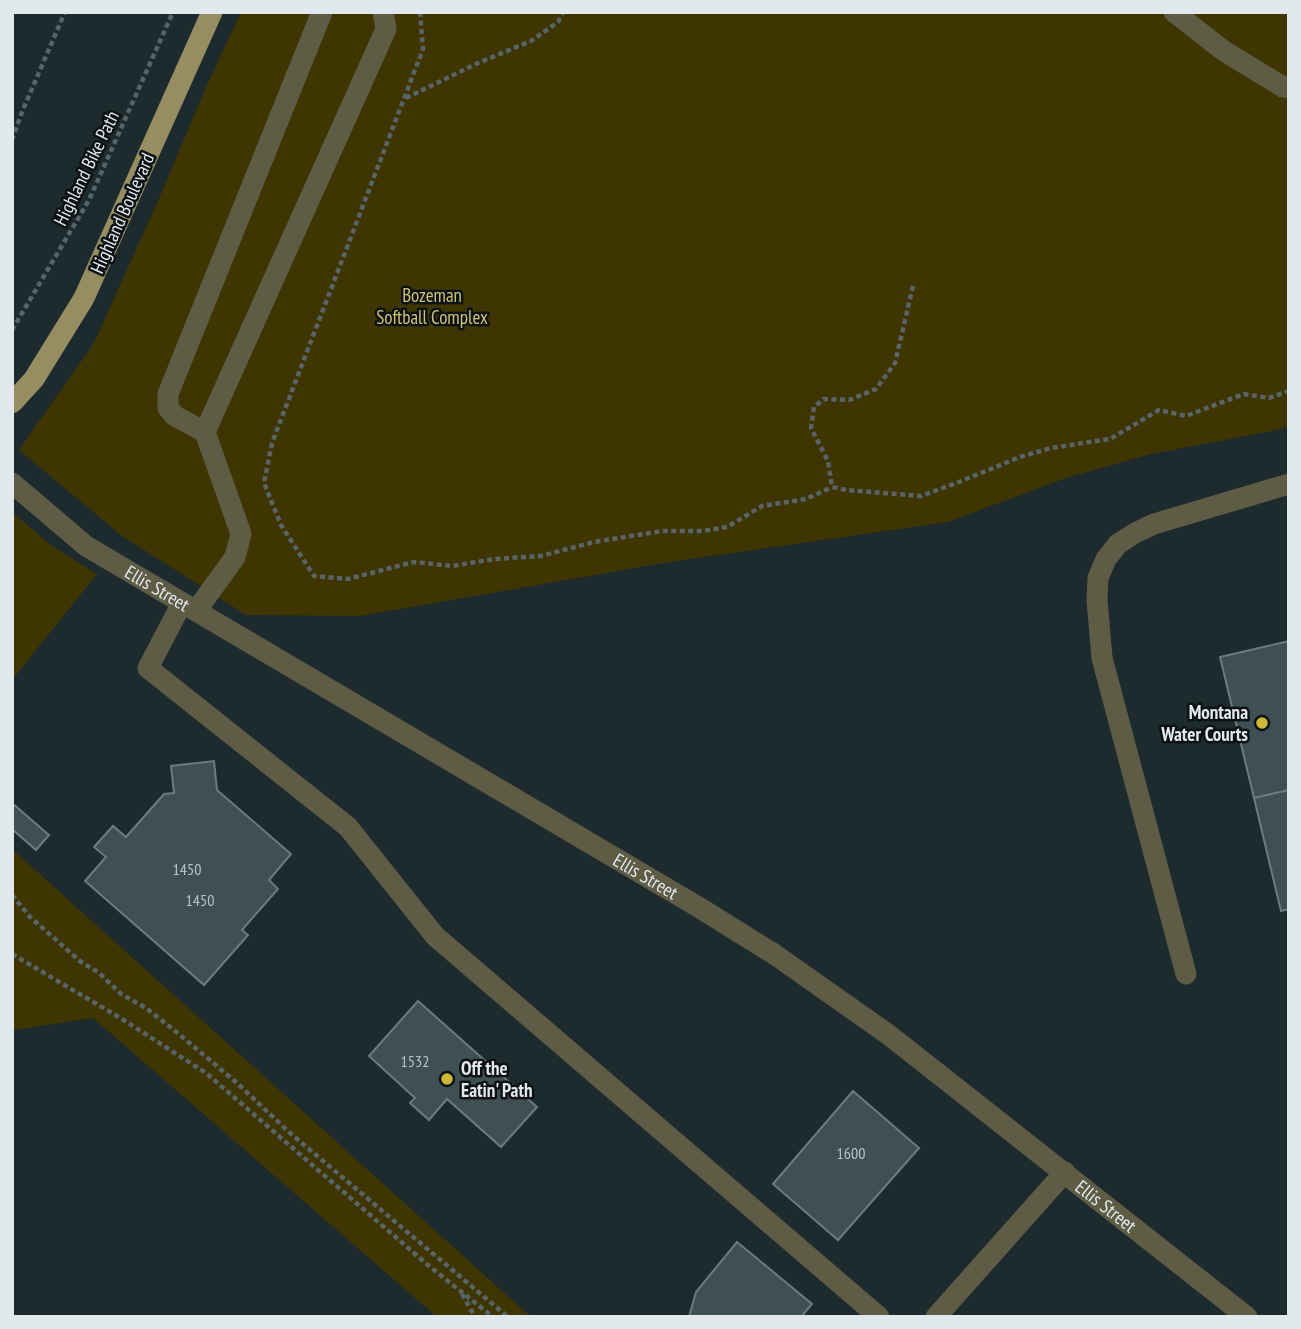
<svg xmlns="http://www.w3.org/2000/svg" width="1301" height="1329" font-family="'PT Sans Narrow',sans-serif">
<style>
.green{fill:#3e3500}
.building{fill:#404f54;stroke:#6c7b81;stroke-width:2}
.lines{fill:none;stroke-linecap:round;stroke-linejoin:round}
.path{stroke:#586468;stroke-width:4.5;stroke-dasharray:5 3.5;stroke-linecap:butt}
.minor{stroke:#5f5c46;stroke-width:21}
.major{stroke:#968e62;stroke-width:21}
.poi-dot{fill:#cfb837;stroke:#0c1214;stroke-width:2.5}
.labels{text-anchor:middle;stroke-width:5;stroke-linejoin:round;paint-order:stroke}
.number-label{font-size:16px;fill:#b9c2c7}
.street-label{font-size:19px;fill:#e1e9ed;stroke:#0c1214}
.park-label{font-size:19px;fill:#d2c373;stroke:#0c1214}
.poi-label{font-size:19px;font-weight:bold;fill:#e1e9ed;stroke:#0c1214;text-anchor:end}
</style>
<rect width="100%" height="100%" fill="#1d2b2f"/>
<!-- green -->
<path class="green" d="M241 12H1289V426L1277 430 1151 454 1066 478 948 522 669 562 360 616 246 615 122 536 19 450 94 343 157 203 207 85Z
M12 512 51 545 97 574 12 680Z
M12 849 531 1317H437L93 1018 15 1030 12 1027Z"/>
<!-- building -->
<path class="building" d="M1289 641V790L1254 798 1220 657Z
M214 761 217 790 291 854 269 880 278 889 242 930 248 935 204 985 85 881 106 857 94 847 113 826 126 837 164 794 174 793 171 766Z
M1289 790V909L1281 911 1254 798Z
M12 803 49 835 36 850 12 829Z
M418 1001 537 1107 501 1147 447 1099 429 1120 410 1103 415 1098 369 1056Z
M853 1091 919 1148 838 1240 773 1184Z
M737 1242 812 1304 801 1317H689L696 1292Z"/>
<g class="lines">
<!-- path -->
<path class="path" d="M420 12 423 49 272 443 264 483 281 525 314 576 348 579 414 562 452 566 495 559 541 556 594 542 662 531H703L727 527 762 506 806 499 832 487
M406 98 478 63 531 41 558 22 563 12
M12 140 22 112 65 12
M913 286 895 363 876 389 849 400 824 399 814 407 811 428 828 461 832 487 846 490 921 496 959 482 1020 457 1051 448 1110 439 1159 410 1186 416 1244 394 1269 398 1289 391
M12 330 89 200 173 12
M12 895 30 917 81 962 98 972 121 994 146 1008 174 1030 237 1083 290 1133 508 1317
M12 954 122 1019 206 1073 429 1266 493 1317
M462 1294 474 1315 473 1317"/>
<!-- minor -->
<g class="minor">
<path d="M1174 12 1224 51 1283 87 1289 88"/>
<path d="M205 432 175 416 168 408V394L322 12"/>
<path id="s1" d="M12 483 86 546 700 908 774 954 889 1035 1247 1317"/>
<path d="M182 603 148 668 348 827 435 936 879 1317"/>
<path d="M196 611 235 557 241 534 205 432 386 29 383 12"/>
<path d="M1186 974 1102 658 1097 600 1098 578 1106 559 1118 544 1135 533 1154 524 1289 484"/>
<path d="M936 1317 1065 1172"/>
</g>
<!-- major -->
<path class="major" d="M12 403 34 379 84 298 212 12"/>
</g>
<!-- markers -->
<g class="poi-dot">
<circle cx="1262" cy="723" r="7"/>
<circle cx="447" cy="1079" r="7"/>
</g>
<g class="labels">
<!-- number labels -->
<g class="number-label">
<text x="187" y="875">1450</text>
<text x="200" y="906">1450</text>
<text x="415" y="1067">1532</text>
<text x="851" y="1159">1600</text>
</g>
<!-- street labels -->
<g class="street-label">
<text transform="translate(86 168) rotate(-64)" y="7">Highland Bike Path</text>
<text transform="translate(122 213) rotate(-66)" y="7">Highland Boulevard</text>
<text dy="7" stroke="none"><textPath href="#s1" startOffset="180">Ellis Street</textPath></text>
<text dy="7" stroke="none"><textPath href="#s1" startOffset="747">Ellis Street</textPath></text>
<text dy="7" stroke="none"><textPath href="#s1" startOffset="1314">Ellis Street</textPath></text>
</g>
<!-- park labels -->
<g class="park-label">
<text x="432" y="302">Bozeman<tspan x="432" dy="22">Softball Complex</tspan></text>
</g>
<!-- poi labels -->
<g class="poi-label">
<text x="1248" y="719">Montana<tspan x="1248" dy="22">Water Courts</tspan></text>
<text x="461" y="1075" text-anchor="start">Off the<tspan x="461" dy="22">Eatin' Path</tspan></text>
</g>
</g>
<!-- border -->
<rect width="1301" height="1329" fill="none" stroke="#e1e9ed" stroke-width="28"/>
</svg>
